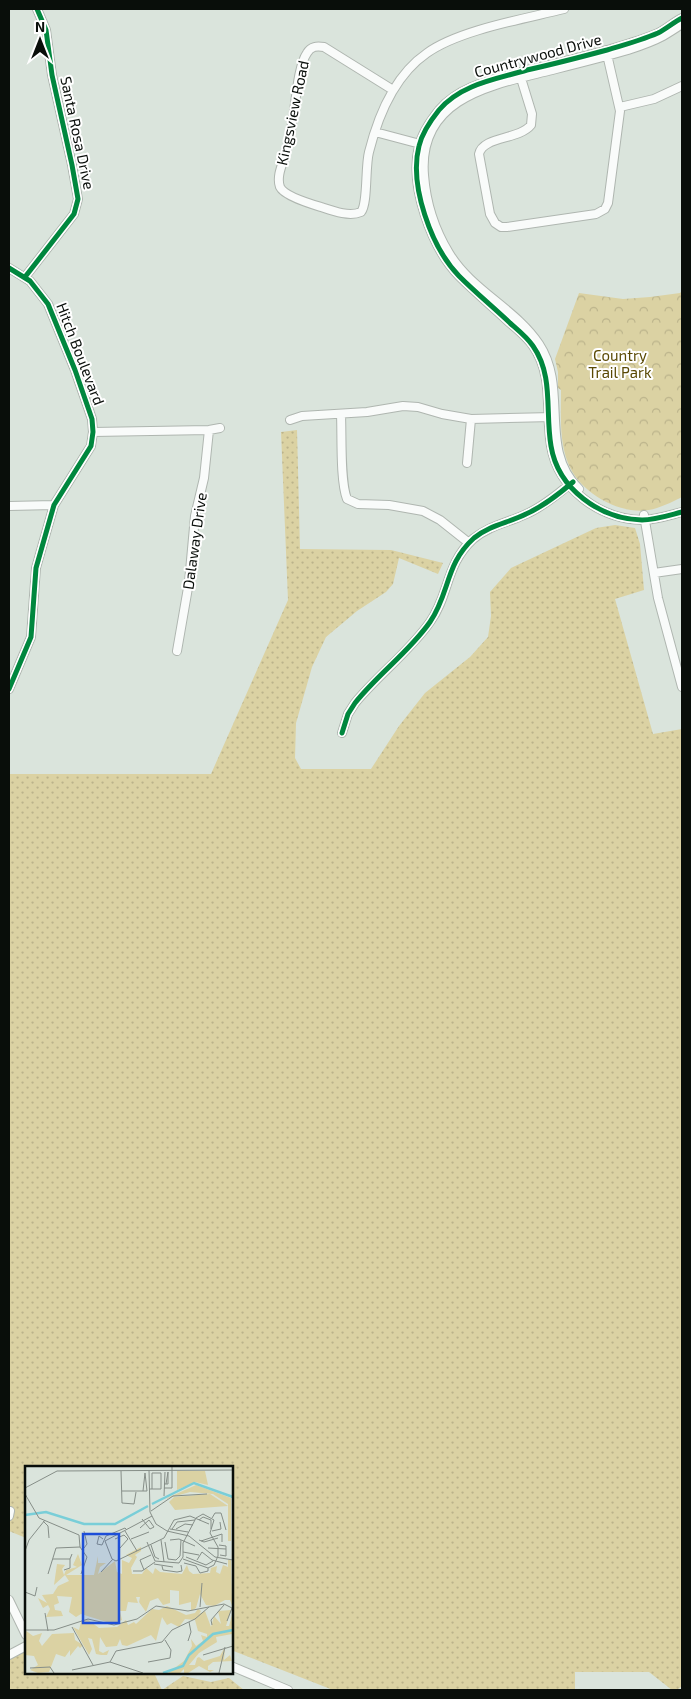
<svg xmlns="http://www.w3.org/2000/svg" width="691" height="1699" font-family="'Exo 2',sans-serif">
<style>
.grass{fill:url(#grass-dots)}
.forest{fill:url(#forest-crowns)}
.lines{fill:none;stroke-linecap:round;stroke-linejoin:round}
.minor-casing{stroke:#afb6b0;stroke-width:10}
.minor{stroke:#f9fbfa;stroke-width:8}
.cycleway-casing{stroke:#fff;stroke-width:8}
.cycleway{stroke:#00873e;stroke-width:5}
.labels{text-anchor:middle;stroke-width:4;stroke-linejoin:round;paint-order:stroke}
.street-label{font-size:15px;fill:#090e0a;stroke:#fff}
.park-label{font-size:15px;fill:#5a4904;stroke:#fff}
.inset-river{fill:none;stroke:#79ced8;stroke-width:2.5}
.inset-road{fill:none;stroke:#868e88;stroke-width:1}
.view{fill:#1d4ed8;fill-opacity:0.15;stroke:#1d4ed8;stroke-width:2.5}
.inset-edge{fill:none;stroke:#090e0a;stroke-width:2.5}
</style>
<defs>
<pattern id="grass-dots" width="8" height="8" patternUnits="userSpaceOnUse" patternTransform="scale(1.25)"><rect width="8" height="8" fill="#dbd2a3"/><path d="M2 2h.1M6 6h.1" fill="none" stroke="#bbb38b" stroke-width="1.8" stroke-linecap="round"/></pattern>
<pattern id="forest-crowns" width="20" height="18" patternUnits="userSpaceOnUse" patternTransform="scale(1.25)"><rect width="20" height="18" fill="#dbd2a3"/><path d="M2 6a3 3 0 1 1 6 0M12 15a3 3 0 1 1 6 0" fill="none" stroke="#bbb38b"/></pattern>
</defs>
<rect width="100%" height="100%" fill="#dae4dc"/>
<!-- grass -->
<path class="grass" d="M297 430 300 549 391 550 443 563 438 574 399 558 393 584 386 592 357 611 326 637 312 667 296 723 295 758 301 769H371L399 726 425 693 470 657 488 637 491 616 490 592 511 568 596 528 615 525 635 528 640 544 644 590 615 599 653 734 682 729V1686L677 1690H672L649 1672H575V1690H333L231 1650V1468H26V1538L9 1531V774H211L288 600 281 432Z
M26 1651V1673H154L162 1690 183 1676 211 1682 229 1678 244 1690H9V1660Z"/>
<!-- forest -->
<path class="forest" d="M682 291V497C674 501 666 505 657 508 624 519 580 494 568 463 559 440 561 414 561 390L558 388V372L555 359 579 293 623 299 650 297 680 293Z"/>
<g class="lines">
<defs>
<path id="minor" d="M682 18C674 22 666 29 658 33 642 40 624 45 607 50 581 57 554 64 527 70 497 79 461 84 439 110 431 120 422 133 419 146 409 185 431 247 459 276 475 292 493 307 510 323 518 330 527 337 533 346 554 376 545 412 551 446 558 489 600 519 642 520 655 520 670 515 682 512
M520 75 532 114 531 125C519 140 483 136 479 154L490 214 495 223 501 227H507L596 214 605 209 608 203 620 111 606 50
M393 90 324 47C317 46 311 46 307 53 297 68 296 105 292 123 291 133 288 143 286 153 283 163 276 176 280 187 284 196 311 204 321 207 333 211 349 217 361 212 368 204 365 167 369 152 378 116 395 75 427 53 459 30 524 19 564 9
M620 107 654 99 682 86
M375 132 424 145
M9 268 30 281 48 304 75 370 92 419 93 432 91 446 54 505 36 568 31 637 9 689
M25 277 74 214 78 199 72 165 52 75 46 30 37 9
M341 415C342 436 340 481 347 499L358 504 389 505 423 511 440 520 469 543
M290 420 302 416 367 412 403 406 418 407 442 414 471 419 553 417
M93 432 209 430 220 428
M467 463 471 419
M579 489C538 450 569 389 539 344 516 309 471 290 449 253 435 230 426 202 424 175 418 100 487 86 544 72 572 65 601 58 628 50 640 46 652 42 663 36 670 32 676 28 682 24
M9 506 54 505
M644 515 658 598 682 687
M654 573 682 569
M177 651 189 582 195 516 204 478 209 430
M342 733 348 714 355 703C378 675 409 652 430 622 450 594 445 565 473 539 489 526 506 523 524 515 541 508 557 495 571 483
M9 1516 10 1511
M9 1600 26 1635
M9 1655 26 1646
M231 1666 288 1690"/>
</defs>
<!-- minor casing -->
<use href="#minor" class="minor-casing"/>
<!-- minor -->
<use href="#minor" class="minor"/>
<defs>
<path id="cycleway" d="M682 18C674 22 666 29 658 33 642 40 624 45 607 50 581 57 554 64 527 70 497 79 461 84 439 110 431 120 422 133 419 146 409 185 431 247 459 276 475 292 493 307 510 323 518 330 527 337 533 346 554 376 545 412 551 446 558 489 600 519 642 520 655 520 670 515 682 512
M9 268 30 281 48 304 75 370 92 419 93 432 91 446 54 505 36 568 31 637 9 689
M25 277 74 214 78 199 72 165 52 75 46 30 37 9
M342 733 348 714 355 703C378 674 409 652 430 622 450 593 445 564 474 538 490 525 508 523 526 514 542 507 559 494 573 482"/>
</defs>
<!-- cycleway casing -->
<use href="#cycleway" class="cycleway-casing"/>
<!-- cycleway -->
<use href="#cycleway" class="cycleway"/>
</g>
<g class="labels">
<!-- street labels -->
<g class="street-label">
<text transform="translate(538 56) rotate(-15)" y="5">Countrywood Drive</text>
<text transform="translate(293 113) rotate(-78)" y="5">Kingsview Road</text>
<text transform="translate(77 133) rotate(78)" y="5">Santa Rosa Drive</text>
<text transform="translate(80 354) rotate(69)" y="5">Hitch Boulevard</text>
<text transform="translate(195 541) rotate(-82)" y="5">Dalaway Drive</text>
</g>
<!-- park labels -->
<g class="park-label">
<text x="620" y="361">Country<tspan x="620" dy="17">Trail Park</tspan></text>
</g>
</g>
<!-- overview -->
<g transform="translate(25 1466)">
<rect width="208" height="208" fill="#dae4dc"/>
<path d="M152 5H180L183 19 170 16 152 24ZM171 19 206 32V75H203V38L188 28 165 26 140 33ZM116 81V85L110 89 112 91 106 102 107 108H117L121 102 128 108 130 102 135 106 157 108 162 99 164 105 168 108 185 107 186 102 192 100 191 106 195 108 198 99 203 101V94H206L207 139 205 134H200L189 140 181 139 175 128 171 142 166 145V136L154 139V125L145 124V137L138 139 133 132 125 135 121 146 114 136 115 131H111L113 137 103 136 101 145H95L97 154 88 158 56 148 51 151 44 146 47 131 32 130 34 137 29 139 30 144 36 145 38 150 21 151 25 143 23 139 18 142 13 132 22 137 17 129 28 128 33 120 44 115 40 109 29 119 32 98 40 99 37 103 39 109 41 104 52 101 48 99 53 88 57 99 41 109H69L73 90V97H81L75 101 73 108 90 95 92 106 97 108V94L104 97 107 92 101 89ZM142 140 161 149 170 147 173 143 176 145 174 148 180 145 186 161 189 150 196 158 193 145 206 144 201 160H204L207 149V168L191 171 192 176 174 187 164 199H170L172 192 174 191 179 195 195 190 200 181 199 194 205 189 207 195 188 196 183 200V204H189L185 206 174 200 163 207H159V203L155 207H143L159 195 167 180 166 173 171 180 178 175 176 169 182 171V168L173 165 170 154 160 153 154 161 146 157 142 159 137 151 131 175 126 169 102 180 97 179 95 173 92 180 81 181 75 171 74 185 78 187 84 184 82 189H76L71 188 67 173 63 172 67 183 64 189 48 161 54 164 56 156 62 153 74 162 92 161 101 154 103 159 109 156 111 158 127 143 134 144ZM0 164 8 170 17 167 14 175 17 180 27 168 49 167 50 174 58 179 55 182 53 180 45 190V184L40 191 31 188 24 206 13 207 5 204 13 199 9 190 0 189Z" fill="#dbd2a3"/>
<path d="M185 28 203 40 150 44 144 36 149 31Z" fill="#dbd2a3"/>
<path class="inset-river" d="M127 38 169 17 208 31M0 49 21 46 59 58H90L123 40M138 207 158 200 164 189 188 168 208 164"/>
<path class="inset-road" d="M124 4 125 46 131 58 142 65 164 70 190 91 208 94M96 5 97 37 109 38 111 26M139 18H143V6L141 18M0 22 32 5 208 4M139 22H147V0M124 23H136V7H127V23M97 25H122L120 7M118 25 120 7M0 28 14 52 54 69 55 81M139 30 140 6M126 45 148 30 182 28M187 52 190 47H196L201 64M117 53 125 63 129 61M174 54 178 51 186 54V63M18 55 23 60 24 72M115 62 124 54 129 61M145 63 163 66M147 63 152 56 170 54M151 63 160 58 168 59M59 65 62 78 59 82M100 65 112 85M187 65 196 63 195 56M78 73 74 70 72 78 77 79 81 70 100 62 102 64M90 73 99 69 103 73 95 82M106 73 124 66M136 74 139 96M145 74 154 73 170 80M174 74 179 76 193 72M80 75 87 93 91 95 139 72 149 54 165 50 184 58M80 75 127 50M176 75 197 68V76M122 76 130 95 154 97 158 91V77L171 52M140 76 143 93 151 94 155 90 156 74M126 79 130 91 134 93M194 79 201 80V90L195 89M55 81 62 91 56 108M183 82 201 83M0 85 4 74 20 54M158 86 174 89M161 91 181 99 188 95M28 93H45L47 88M158 93 183 102 189 99 193 90V81L185 67 189 54 178 48 171 52M172 94 177 86 187 94 202 98M159 97 171 100 175 107 183 105V102M129 98 148 101M137 100 138 104 152 106 157 105 156 99M39 104 45 102V93M119 104 115 94 126 89M108 105H117L130 96M76 106 88 93M23 108 31 82 55 81M0 126 10 130 12 121M199 138 207 142 202 155M175 141 177 117M20 147 23 165M187 159 186 154 199 139M47 161 68 199M0 164H29L63 153 89 159 112 153 131 140 163 145 199 138M163 175 166 166 164 156M178 189 208 180M85 196 91 185 137 176 147 164 170 153 184 141M123 196 145 192 146 184 140 174M5 202 25 201 29 207M47 204 85 196 118 207M194 207 200 181"/>
<path class="view" d="M58 68H94V157H58Z"/>
<rect width="208" height="208" class="inset-edge"/>
</g>
<!-- border -->
<rect width="691" height="1699" fill="none" stroke="#090e0a" stroke-width="20"/>
<!-- north arrow -->
<g transform="translate(40 40)" stroke="#ffffff" stroke-width="4" paint-order="stroke">
<path d="M0-4L9 19L0 12L-9 19Z" fill="#090e0a"/>
<text y="-8" font-size="14" font-weight="bold" text-anchor="middle" fill="#090e0a">N</text>
</g>
</svg>
